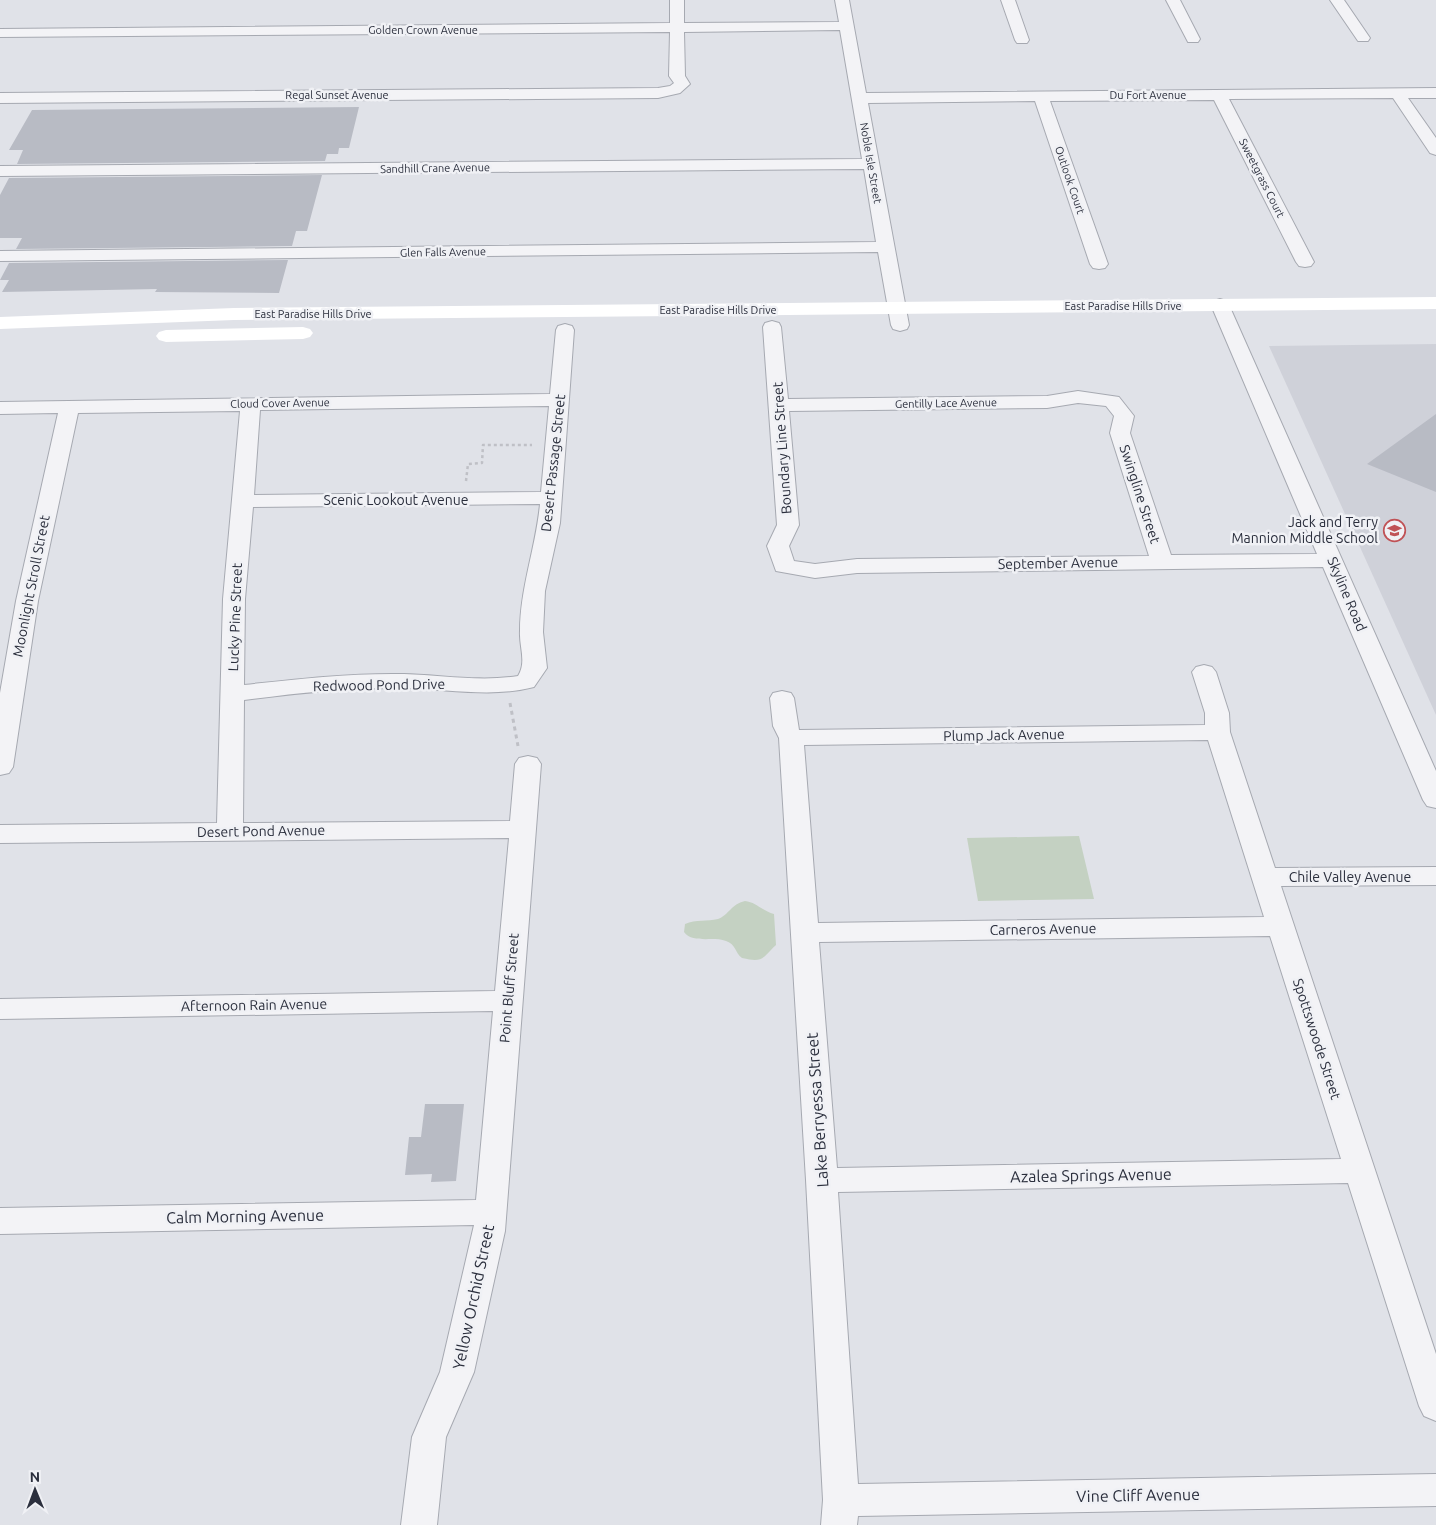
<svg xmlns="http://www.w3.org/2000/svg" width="1436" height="1525" font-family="Ubuntu,sans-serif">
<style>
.built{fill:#cfd1d9}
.green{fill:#c4d1c2}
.building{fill:#b8bbc4}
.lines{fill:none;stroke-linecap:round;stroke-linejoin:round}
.minor-casing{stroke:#a6a9b1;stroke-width:2}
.path-far1{stroke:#bfc0c6;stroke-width:2.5;stroke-dasharray:3 3;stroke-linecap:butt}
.path{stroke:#bfc0c6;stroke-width:3;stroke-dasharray:4 4;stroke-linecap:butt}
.minor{fill:#f3f3f6;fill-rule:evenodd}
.secondary{fill:#fff;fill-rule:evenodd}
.labels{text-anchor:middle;stroke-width:5;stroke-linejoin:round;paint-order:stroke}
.far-street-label{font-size:11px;fill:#2b2f3d;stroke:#f0f1f5}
.street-label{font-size:14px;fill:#2b2f3d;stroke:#f0f1f5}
.poi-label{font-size:14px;fill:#2b2f3d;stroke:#f0f1f5;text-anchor:end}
.near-street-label{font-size:16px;fill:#2b2f3d;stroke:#f0f1f5}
</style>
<rect width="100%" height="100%" fill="#e0e2e8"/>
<!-- built -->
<path class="built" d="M1436 344V715L1269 346Z"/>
<!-- green -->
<path class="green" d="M1079 836 1094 899 978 901 967 838Z
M745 901C756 902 762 911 774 914L776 945C762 958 764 963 742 958 735 953 736 944 726 941 713 936 693 944 684 932L685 924C696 919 707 922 718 919 729 915 731 904 745 901Z"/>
<!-- building -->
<path class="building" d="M359 107 349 148H339L338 154H327L325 161 17 164 23 150H9L32 110Z
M322 175 307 231H296L292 246 16 249 22 238H0V195L9 178Z
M288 260 279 293 155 292 157 289 2 292 9 280H0L9 263Z
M1436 414V492L1367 464Z
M425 1104H464L456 1181 431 1182 432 1174 405 1175 409 1137H421Z"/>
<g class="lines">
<defs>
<path id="minor" d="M670 0H684V23L839 22 835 0H849L866 93 1436 88V98H1408L1436 138V155L1430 153 1393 98 1229 99 1314 262 1311 266 1305 267 1299 266 1296 262 1214 100 1050 101 1108 264 1105 268 1099 269 1093 268 1090 264 1035 101 868 103 909 325 907 329 900 331 893 329 891 325 878 252 0 261V251L876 242 864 169 0 176V166L862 159 840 30 684 32 685 76 690 84 680 93 658 98 0 103V93L658 88 670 86 674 83 669 76 670 32 0 37V29L670 23Z
M1001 0H1015L1029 40 1027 43H1017L1015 40Z
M1166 0H1180L1200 39 1198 42H1188Z
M1330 0H1344L1370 38 1368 41H1358Z
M1220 299 1226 301 1229 305 1436 771V808L1427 806 1423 800 1323 567 857 573 815 578 776 571 767 546 777 525 763 327 765 323 772 321 779 323 781 327 788 399 1047 396 1078 391 1119 397 1134 416 1130 433 1171 555 1317 554 1211 305 1214 301ZM1078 403 1106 406 1114 416 1110 433 1149 556 857 559 815 564 794 561 789 546 799 525 789 411 1047 408Z
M565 324 572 326 574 330 560 523 545 591 543 632 547 668 534 687C492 698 448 689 405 688 351 687 297 693 244 700L243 823 510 821 515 764 519 758 528 756 537 758 541 764 505 1231 474 1372 446 1437 437 1525H401L412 1437 440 1372 474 1225 0 1234V1208L476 1200 493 1011 0 1019V999L495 991 509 838 0 843V825L217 823 223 599 240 411 78 413 38 601 13 767 9 773 0 775V693L16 601 58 413 0 414V402L550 394 556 330 558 326ZM549 406 541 492 254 495 260 410ZM540 504C536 547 520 588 520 631 519 647 527 662 518 676 480 682 442 675 404 674 351 673 297 679 244 685L245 599 253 507Z
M1204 665 1212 667 1216 672 1229 713 1230 732 1275 868 1436 867V885L1281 886 1436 1354V1421L1424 1416 1419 1406 1348 1183 838 1192 858 1484 1436 1474V1506L858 1516 857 1525H821L823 1500 806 1180 779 738 773 726 770 698 773 693 782 691 791 693 794 698 799 730 1205 725V713L1192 672 1196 667ZM1208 740 1264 917 818 923 804 745ZM1270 936 1341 1159 837 1168 819 942Z"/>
</defs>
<!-- minor casing -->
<use href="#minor" class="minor-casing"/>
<!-- path-far1 -->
<path class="path-far1" d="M466 481 468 464 482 463 483 445H532"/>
<!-- path -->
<path class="path" d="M510 703 518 746"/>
<!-- minor -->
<use href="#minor" class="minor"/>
<!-- secondary -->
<path class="secondary" d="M1436 297V309L234 320 0 329V317L234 308Z
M303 327 310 329 313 333 310 337 303 339 166 342 159 340 156 336 159 332 166 330Z"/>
</g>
<!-- icons -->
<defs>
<symbol id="school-ring" viewBox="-11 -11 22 22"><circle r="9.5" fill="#f0f1f5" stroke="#c05256" stroke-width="1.5"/><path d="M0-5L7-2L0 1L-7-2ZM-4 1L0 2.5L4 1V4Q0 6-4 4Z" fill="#c05256"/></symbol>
</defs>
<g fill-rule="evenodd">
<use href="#school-ring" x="1382" y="518" width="25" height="25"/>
</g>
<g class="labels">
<!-- far-street labels -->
<g class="far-street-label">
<text x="423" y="34">Golden Crown Avenue</text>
<text x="337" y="99">Regal Sunset Avenue</text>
<text x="1148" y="99">Du Fort Avenue</text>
<text transform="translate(871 163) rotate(80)" y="4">Noble Isle Street</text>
<text transform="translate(435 168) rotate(-1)" y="4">Sandhill Crane Avenue</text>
<text transform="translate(1262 178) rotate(63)" y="4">Sweetgrass Court</text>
<text transform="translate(1070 180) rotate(71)" y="4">Outlook Court</text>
<text transform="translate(443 252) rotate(-1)" y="4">Glen Falls Avenue</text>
<text x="1123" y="310">East Paradise Hills Drive</text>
<text x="718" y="314">East Paradise Hills Drive</text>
<text x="313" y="318">East Paradise Hills Drive</text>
<text transform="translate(280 403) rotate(-1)" y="4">Cloud Cover Avenue</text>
<text transform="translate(946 403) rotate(-1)" y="4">Gentilly Lace Avenue</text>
</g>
<!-- street labels -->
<g class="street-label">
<text transform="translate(782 448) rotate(-94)" y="5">Boundary Line Street</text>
<text transform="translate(553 463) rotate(-84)" y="5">Desert Passage Street</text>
<text transform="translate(1140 494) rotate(72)" y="5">Swingline Street</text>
<text x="396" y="505">Scenic Lookout Avenue</text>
<text transform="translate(1058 563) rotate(-1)" y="5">September Avenue</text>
<text transform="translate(31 586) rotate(-79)" y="5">Moonlight Stroll Street</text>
<text transform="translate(1347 594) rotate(67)" y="5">Skyline Road</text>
<text transform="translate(235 617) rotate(-88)" y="5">Lucky Pine Street</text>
<text transform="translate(379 685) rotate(-1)" y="5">Redwood Pond Drive</text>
<text transform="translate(1004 735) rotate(-1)" y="5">Plump Jack Avenue</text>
<text transform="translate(261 831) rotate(-1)" y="5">Desert Pond Avenue</text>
<text x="1350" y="882">Chile Valley Avenue</text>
<text transform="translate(1043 929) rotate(-1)" y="5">Carneros Avenue</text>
<text transform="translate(509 988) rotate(-85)" y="5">Point Bluff Street</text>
<text transform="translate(254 1005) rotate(-1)" y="5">Afternoon Rain Avenue</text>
<text transform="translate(1317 1039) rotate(72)" y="5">Spottswoode Street</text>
</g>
<!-- poi labels -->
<g class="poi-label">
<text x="1378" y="527">Jack and Terry<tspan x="1378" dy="16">Mannion Middle School</tspan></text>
</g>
<!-- near-street labels -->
<g class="near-street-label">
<text transform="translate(817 1110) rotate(-94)" y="6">Lake Berryessa Street</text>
<text transform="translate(1091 1175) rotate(-1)" y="6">Azalea Springs Avenue</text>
<text transform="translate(245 1216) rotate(-1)" y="6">Calm Morning Avenue</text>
<text transform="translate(473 1297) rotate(-78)" y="6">Yellow Orchid Street</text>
<text transform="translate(1138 1495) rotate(-1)" y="6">Vine Cliff Avenue</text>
</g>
</g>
<!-- north arrow -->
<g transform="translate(35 1490) rotate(359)" stroke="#f0f1f5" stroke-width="4" paint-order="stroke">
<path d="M0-4L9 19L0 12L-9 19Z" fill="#2b2f3d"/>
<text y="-8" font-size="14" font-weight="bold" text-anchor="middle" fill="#2b2f3d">N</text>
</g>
</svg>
